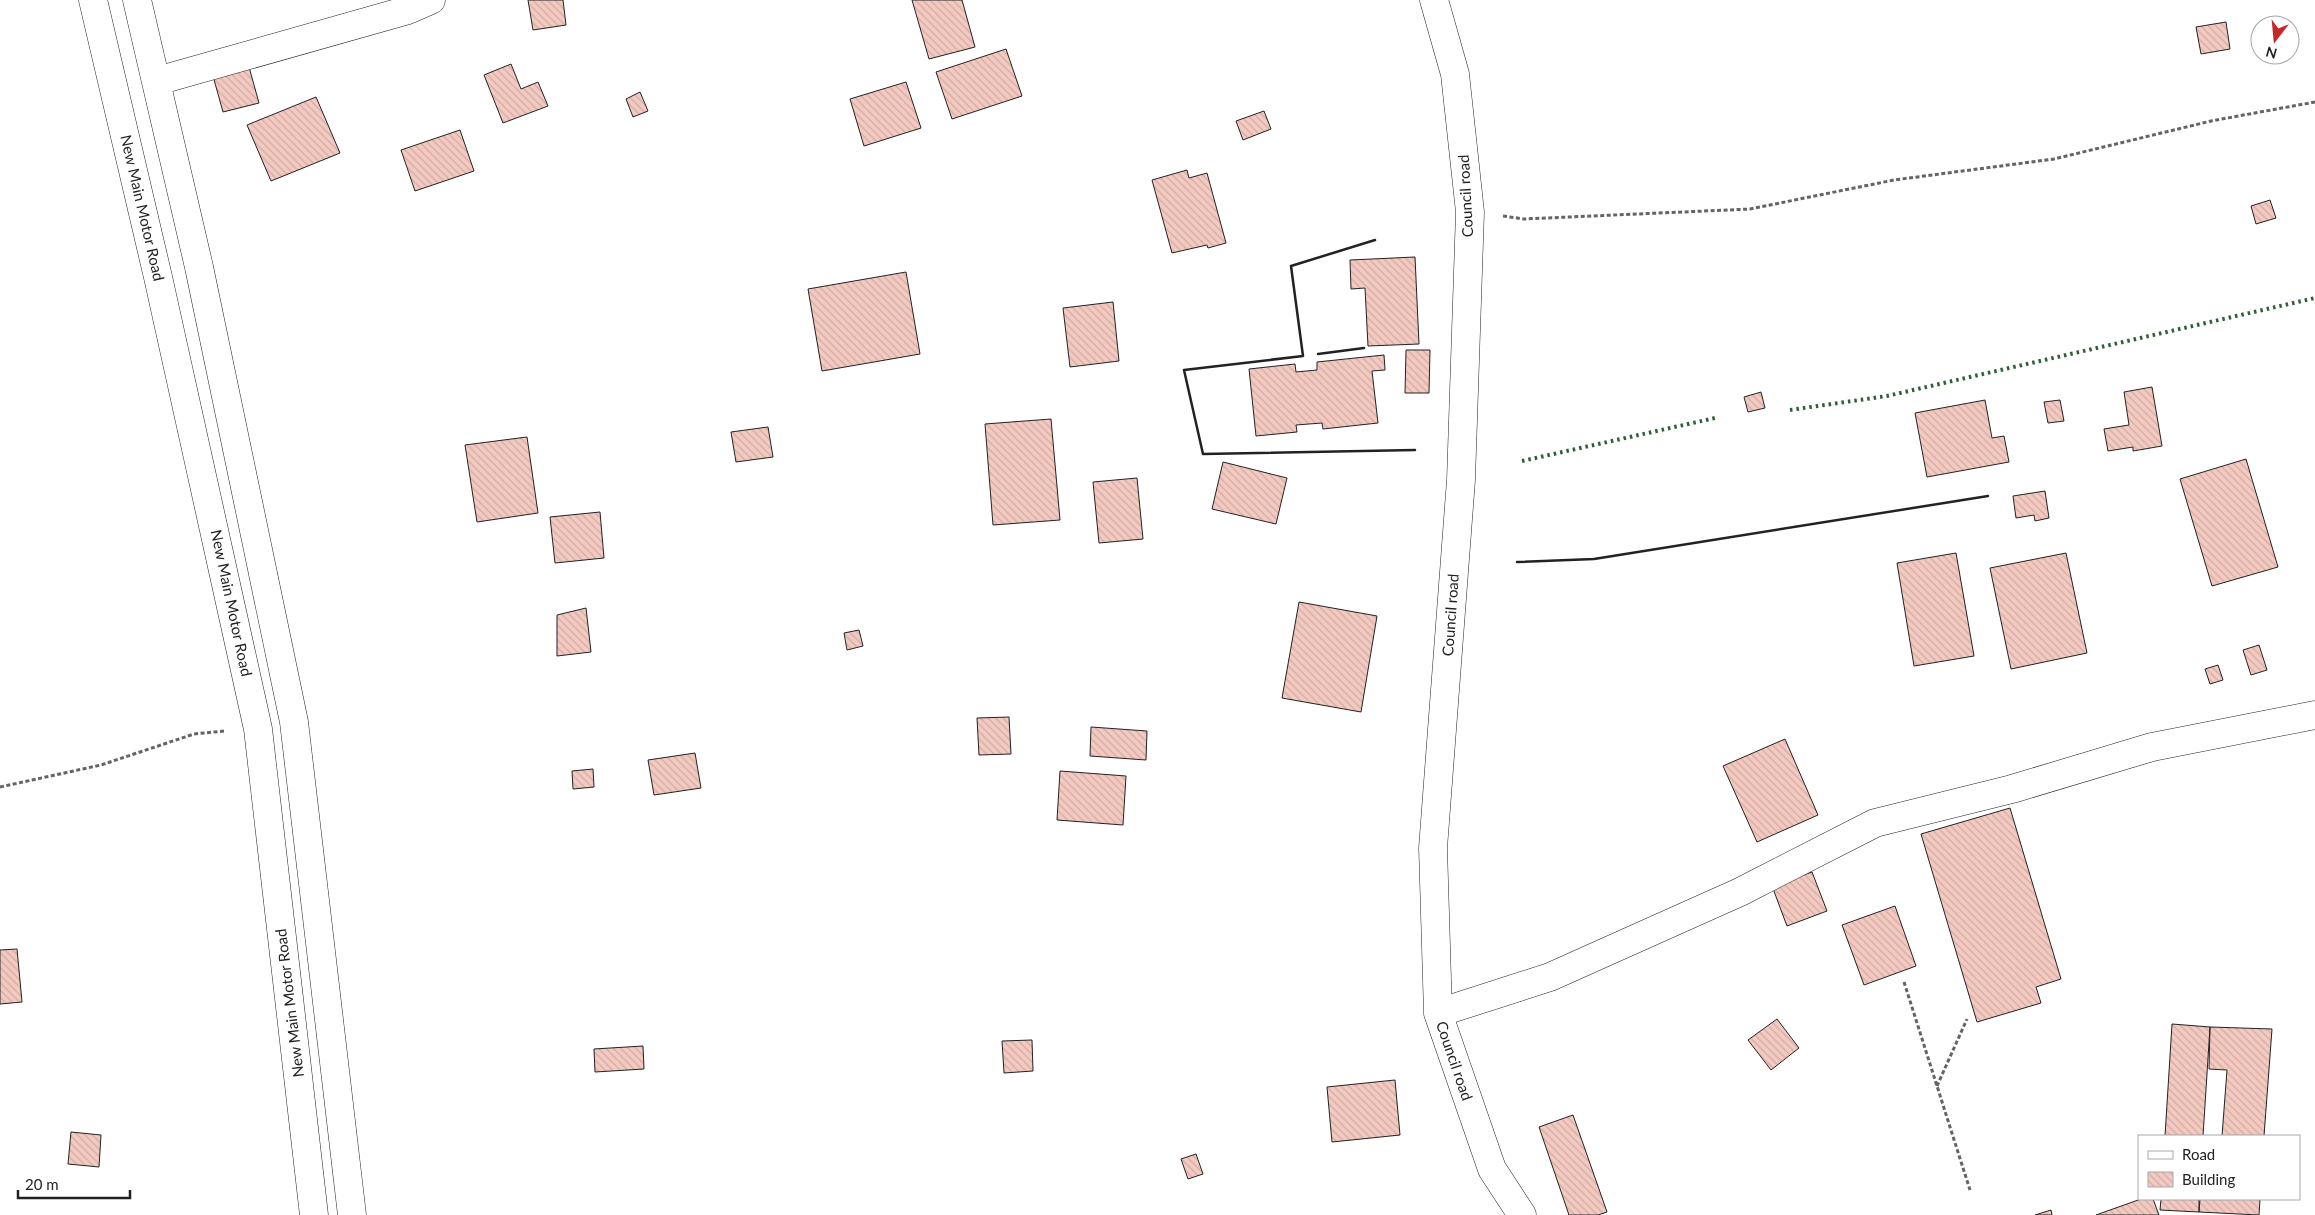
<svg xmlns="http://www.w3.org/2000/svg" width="2315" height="1215" font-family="Lato,sans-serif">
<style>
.building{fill:url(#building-back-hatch);stroke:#222}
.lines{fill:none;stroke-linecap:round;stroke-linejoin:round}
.minor-casing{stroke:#222;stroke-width:29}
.highway-casing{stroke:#222;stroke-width:29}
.path{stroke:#646464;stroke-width:3;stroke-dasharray:4 2.5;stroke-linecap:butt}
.minor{stroke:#fff;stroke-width:28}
.highway{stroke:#fff;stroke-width:28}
.hedge{stroke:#2f5e38;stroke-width:4;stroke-dasharray:2.5 4;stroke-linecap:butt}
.wall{stroke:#222;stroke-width:2.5}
.labels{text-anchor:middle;stroke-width:4;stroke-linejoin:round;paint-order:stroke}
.street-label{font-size:15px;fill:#222;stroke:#fff}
</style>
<defs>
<pattern id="building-back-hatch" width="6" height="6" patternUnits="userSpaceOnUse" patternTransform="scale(1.25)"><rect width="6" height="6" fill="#f3c9c0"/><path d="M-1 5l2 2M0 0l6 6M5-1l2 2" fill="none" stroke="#d0aca5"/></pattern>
</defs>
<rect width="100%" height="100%" fill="#fff"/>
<!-- building -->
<path class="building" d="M528 0H563L566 25 533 30Z
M912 0H962L975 47 929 59Z
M2226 22 2230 49 2201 54 2196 27Z
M1006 49 1022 96 952 119 936 72Z
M511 64 521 89 538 82 548 106 503 123 484 75Z
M249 67 259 103 223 112 213 76Z
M906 82 921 128 864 146 850 99Z
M640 92 648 111 633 117 626 99Z
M316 97 340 153 271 181 247 125Z
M1264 111 1271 129 1243 140 1236 121Z
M460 130 474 171 415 191 401 150Z
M1187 170 1189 178 1207 173 1226 243 1208 248 1207 245 1172 253 1152 180Z
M2270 200 2276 218 2256 224 2251 206Z
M1415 257 1419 344 1368 346 1365 288 1351 289 1350 260Z
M906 272 920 354 822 371 808 289Z
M1113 302 1119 361 1070 367 1063 308Z
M1406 350H1430L1429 393H1405Z
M1384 355 1385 370 1372 371 1378 423 1323 429 1322 423 1296 425 1297 432 1256 436 1249 369 1295 364 1296 372 1317 370V362Z
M2152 387 2162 446 2133 451V447L2108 451 2104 429 2129 425 2124 392Z
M1761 392 1765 408 1748 412 1744 397Z
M1985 400 1992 438 2004 436 2009 462 1927 477 1915 413Z
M2060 400 2064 421 2048 423 2044 402Z
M1051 419 1060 520 993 525 985 424Z
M768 427 773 457 736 462 731 432Z
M527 437 538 513 477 522 465 445Z
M2246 459 2278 567 2212 586 2180 479Z
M1223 462 1287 478 1276 524 1212 509Z
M1137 478 1143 539 1099 543 1093 482Z
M2045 491 2049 518 2035 521 2034 515 2016 518 2013 496Z
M600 512 604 558 555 563 550 517Z
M1956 553 1974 656 1914 666 1897 563Z
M2066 553 2087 653 2011 669 1990 568Z
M1299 602 1377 616 1361 712 1282 698Z
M586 608 591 652 557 656V615Z
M859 630 863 646 847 650 844 633Z
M2259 645 2267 670 2251 675 2243 650Z
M2218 665 2223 680 2210 684 2205 669Z
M1009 717 1011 754 979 755 977 718Z
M1091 727 1147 731 1146 760 1090 756Z
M1785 739 1818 815 1757 842 1723 766Z
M695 753 701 788 654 795 648 760Z
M593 769 594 787 573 789 572 771Z
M1060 771 1126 776 1123 825 1057 820Z
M2010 808 2061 979 2036 987 2041 1003 1977 1022 1921 834Z
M1812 872 1827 911 1787 926 1772 886Z
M1895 906 1916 966 1864 985 1842 925Z
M17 949 22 1002 0 1004V950Z
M1777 1019 1799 1048 1771 1070 1748 1040Z
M2172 1024 2210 1027 2203 1136H2165Z
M2210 1027 2272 1029 2264 1136H2222L2227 1070 2209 1069Z
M1032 1040 1033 1071 1004 1073 1002 1041Z
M643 1046 644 1069 595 1072 594 1049Z
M1395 1080 1400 1135 1332 1142 1327 1087Z
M1573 1115 1607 1212 1598 1215H1569L1539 1127Z
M71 1132 101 1135 99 1167 68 1164Z
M1196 1154 1203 1174 1188 1179 1181 1159Z
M2141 1199H2153L2159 1215H2096Z
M2161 1199H2199V1212L2160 1210Z
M2200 1199H2260L2259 1215 2199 1212Z
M2051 1210 2052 1215H2035Z"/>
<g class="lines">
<defs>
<path id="minor" d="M1434 0 1455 74 1470 212 1461 480 1433 848 1438 1013 1492 1169 1522 1215
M157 81 408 10 431 0
M1438 1013 1550 977 1740 892 1875 823 2012 789 2152 747 2315 715"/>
<path id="highway" d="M93 0 158 277 258 729 314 1215
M137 0 199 267 294 722 352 1215"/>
</defs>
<!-- minor casing -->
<use href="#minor" class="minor-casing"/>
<!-- highway casing -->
<use href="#highway" class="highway-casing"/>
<!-- path -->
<path class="path" d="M1503 216 1524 219 1750 209 1894 180 2054 159 2211 121 2315 102
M0 787 101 765 194 734 224 731
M1904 982 1970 1190
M1937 1086 1967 1019"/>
<!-- minor -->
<use href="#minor" class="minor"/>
<!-- highway -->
<use href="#highway" class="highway"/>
<!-- hedge -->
<path class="hedge" d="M1790 410 1887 396 2315 298
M1522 461 1715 418"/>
<!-- wall -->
<path class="wall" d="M1375 240 1291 266 1303 356 1184 370 1203 454 1415 450
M1318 354 1364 348
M1517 562 1594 559 1988 496"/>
</g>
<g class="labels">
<!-- street labels -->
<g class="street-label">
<text transform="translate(1466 196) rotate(-93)" y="5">Council road</text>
<text transform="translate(142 208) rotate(77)" y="5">New Main Motor Road</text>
<text transform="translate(231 603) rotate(78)" y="5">New Main Motor Road</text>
<text transform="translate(1451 615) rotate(-86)" y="5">Council road</text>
<text transform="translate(290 1003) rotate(-97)" y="5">New Main Motor Road</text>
<text transform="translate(1454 1061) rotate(71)" y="5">Council road</text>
</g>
</g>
<!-- legend -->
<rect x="2138" y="1135" width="162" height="65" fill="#ffffff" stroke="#a7a7a7"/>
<rect x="2148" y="1151" width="25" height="8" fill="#ffffff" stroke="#a7a7a7"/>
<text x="2182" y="1160" font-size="15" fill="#222222">Road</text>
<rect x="2148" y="1172" width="25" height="15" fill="url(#building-back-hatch)" stroke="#a7a7a7"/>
<text x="2182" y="1185" font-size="15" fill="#222222">Building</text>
<!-- north arrow -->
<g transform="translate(2275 40) rotate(196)"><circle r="24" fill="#ffffff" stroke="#a7a7a7"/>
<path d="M0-4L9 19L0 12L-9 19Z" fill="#c62828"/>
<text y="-8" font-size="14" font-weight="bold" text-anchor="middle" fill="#222222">N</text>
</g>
<!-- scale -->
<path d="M18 1190v8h112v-8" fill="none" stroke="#222222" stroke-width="2.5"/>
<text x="25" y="1190" font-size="15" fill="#222222" stroke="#ffffff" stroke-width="4" paint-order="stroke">20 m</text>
</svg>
